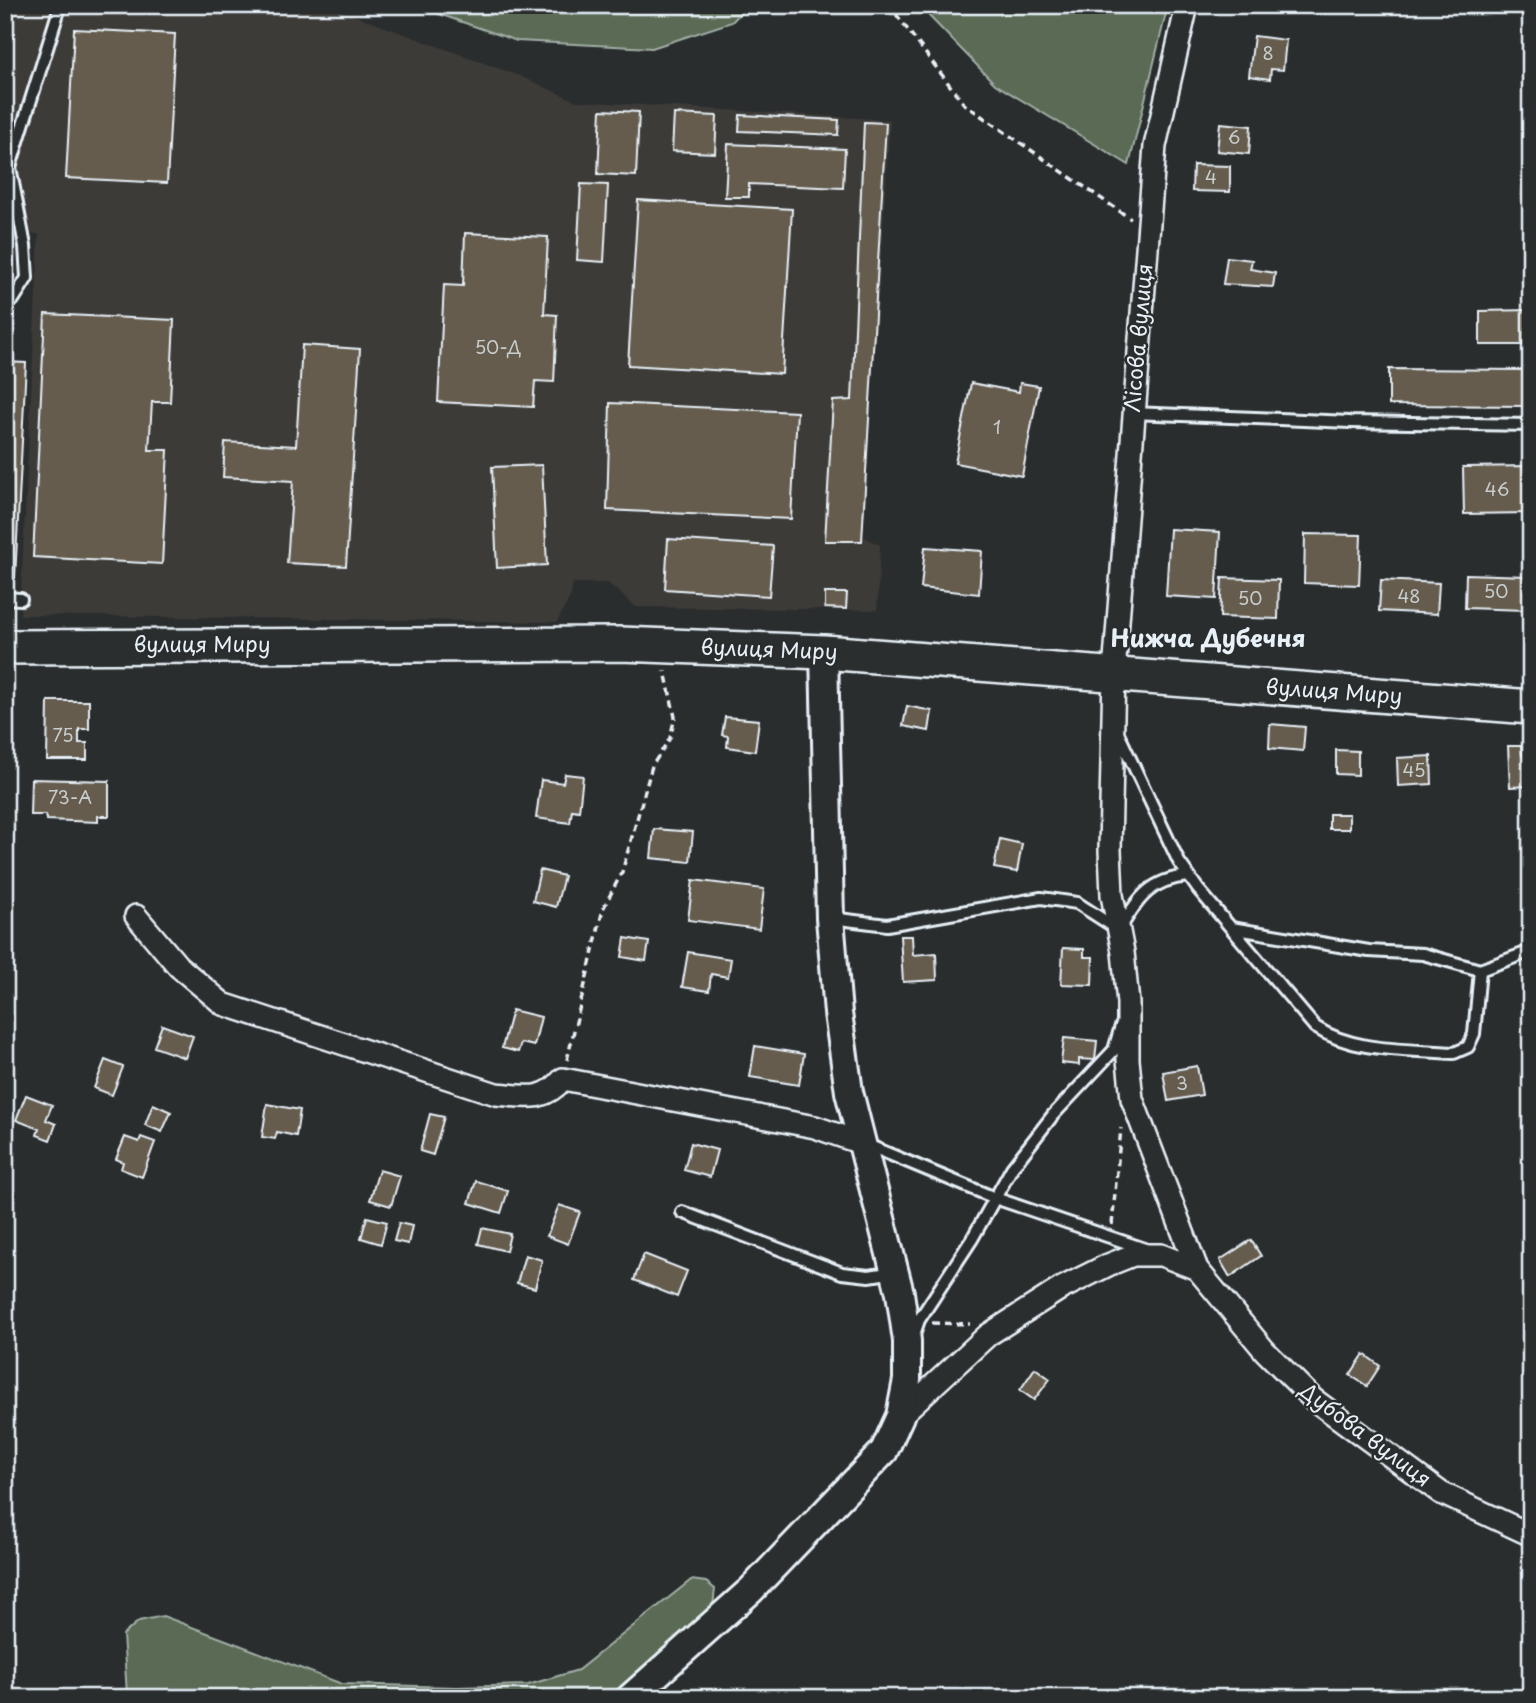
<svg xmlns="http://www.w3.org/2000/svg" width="1536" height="1703" font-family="'Playpen Sans',sans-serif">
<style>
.built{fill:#3c3b37}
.green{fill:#5a6b54;stroke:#a1aea6;stroke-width:2}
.building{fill:#655c4d;stroke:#e8f1f8;stroke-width:2}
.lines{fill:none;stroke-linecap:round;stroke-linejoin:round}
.service-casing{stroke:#e8f1f8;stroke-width:16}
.minor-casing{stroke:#e8f1f8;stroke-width:26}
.tertiary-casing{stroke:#e8f1f8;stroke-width:32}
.primary-casing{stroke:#e8f1f8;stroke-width:38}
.path{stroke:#e8f1f8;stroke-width:3.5;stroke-dasharray:7 5;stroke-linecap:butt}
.service{stroke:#2a2d2e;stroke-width:10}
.minor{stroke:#2a2d2e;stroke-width:21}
.tertiary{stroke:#2a2d2e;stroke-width:26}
.primary{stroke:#2a2d2e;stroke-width:33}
.labels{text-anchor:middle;stroke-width:5;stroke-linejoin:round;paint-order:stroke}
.number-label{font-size:18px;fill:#c7cccd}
.street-label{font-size:21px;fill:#e8f1f8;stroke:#2a2d2e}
.quarter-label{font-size:24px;font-weight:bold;fill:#e8f1f8;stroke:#2a2d2e}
</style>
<rect width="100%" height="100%" fill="#2a2d2e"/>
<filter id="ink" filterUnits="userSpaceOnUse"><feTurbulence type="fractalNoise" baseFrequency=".0143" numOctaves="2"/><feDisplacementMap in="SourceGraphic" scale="14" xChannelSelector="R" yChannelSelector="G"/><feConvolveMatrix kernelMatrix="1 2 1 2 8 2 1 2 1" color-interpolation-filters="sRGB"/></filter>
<g filter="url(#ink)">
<!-- built -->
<path class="built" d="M5 5H325L522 77 576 101 890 120 862 536 880 545 877 610 636 607 608 583H573L571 595 557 622 20 615 39 234 5 232Z"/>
<!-- green -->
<path class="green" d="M413 5H748L732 22 652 48 517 41Z
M928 5H1168L1129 165 995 84 929 16Z
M691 1580 706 1582 715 1589 713 1606 608 1698H128L127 1694 123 1635 139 1621 163 1616 342 1684 457 1687 528 1685 578 1670Z"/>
<!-- building -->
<path class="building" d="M74 29 175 34 167 183 66 178Z
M1254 36 1286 40 1283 70 1271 69 1270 79 1249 76Z
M601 110 639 112 636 176 598 174Z
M674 114 717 116 715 153 672 151Z
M740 115 839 120 838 135 739 131Z
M864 122 886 123 862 541H825L833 401 852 400Z
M1220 123 1251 126 1249 154 1217 151Z
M728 144 845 149 843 188 749 184V197H725Z
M1193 165 1230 166V192L1192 191Z
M581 184 608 185 604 262 577 260Z
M638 200 792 209 782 374 628 365Z
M465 233 548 237 544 314 557 315 554 382 535 381 533 407 438 402 444 285 463 286Z
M1227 257 1252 260 1250 269 1275 273 1273 287 1223 284Z
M1531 310V345H1480V311Z
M45 314 174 320 170 402H152L149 450H168L162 564 33 557Z
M302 345 360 349 346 566 287 563 293 481 223 477 225 442 296 446Z
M5 362 26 363 15 578 5 577Z
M1389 369 1531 370V406L1389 405Z
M971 383 1019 392 1020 383 1039 386 1022 476 955 463Z
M610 403 797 412 791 519 607 510Z
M542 465 547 565 497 568 492 467Z
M1531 466V513L1464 514 1463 467Z
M1170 529 1220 532 1216 599 1166 596Z
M1305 534 1361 535 1359 585 1304 583Z
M668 539 773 546 769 596 665 589Z
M925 547 982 551 979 594 921 588Z
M1466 574 1527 576 1526 610 1465 608Z
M1222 578 1279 580 1278 619 1220 617Z
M1381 580 1439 583 1437 614 1379 611Z
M825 593H847L846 609 825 608Z
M48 701H89V729H79V743H87V760H47Z
M907 706 932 711 929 731 903 726Z
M725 717 759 720 755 751 727 747 728 736 722 735Z
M1270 724 1305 727 1303 751 1269 748Z
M1508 746H1521L1522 755H1531V786L1510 787Z
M1336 750 1358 751V775L1336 774Z
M1431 756 1432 784 1398 786 1397 758Z
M565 774 583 776 579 811 572 810 570 823 536 818 541 780 563 783Z
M31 779 109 781V816H98V822L46 820V815H30Z
M1329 814H1349V829H1329Z
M654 829 693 832 690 862 651 858Z
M1000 839 1022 844 1017 872 994 868Z
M540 870 564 876 556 907 533 901Z
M693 880 764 889 759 929 688 920Z
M900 936H912L913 955 936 953 937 980 903 982Z
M625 938 649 942 646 961 622 957Z
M1063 948 1084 949V957H1093L1092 985 1061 984Z
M688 952 731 959 728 977 711 974 709 991 682 987Z
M512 1010 541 1017 534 1046 521 1043 518 1052 502 1048Z
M162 1025 193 1036 185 1058 154 1047Z
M1064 1038 1097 1041 1095 1060 1079 1059V1065L1061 1063Z
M755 1046 804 1054 799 1085 750 1077Z
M105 1060 123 1067 112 1095 94 1088Z
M1197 1066 1202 1095 1168 1101 1163 1072Z
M26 1095 52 1105 46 1120 56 1124 50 1140 37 1135 39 1129 16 1120Z
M153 1104 171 1112 162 1132 145 1125Z
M267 1104 300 1110 296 1136 277 1132 275 1139 262 1137Z
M430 1114 444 1117 433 1155 420 1151Z
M125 1137 139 1142 141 1137 155 1142 142 1177 121 1169 123 1162 116 1159Z
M691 1143 717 1150 710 1177 684 1170Z
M379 1170 400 1176 391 1206 370 1200Z
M476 1181 508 1191 501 1213 469 1203Z
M559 1205 580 1212 568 1244 547 1236Z
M367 1217 387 1222 381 1244 361 1238Z
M399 1223 412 1226 408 1244 394 1241Z
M482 1228 510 1234 506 1251 478 1244Z
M1251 1240 1261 1256 1230 1277 1220 1260Z
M644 1254 687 1271 677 1297 634 1280Z
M525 1255 542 1260 535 1288 517 1283Z
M1364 1354 1380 1366 1367 1386 1350 1375Z
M1035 1368 1050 1379 1034 1400 1020 1390Z"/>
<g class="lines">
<defs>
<path id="service" d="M5 300H13L27 278 25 246 10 167 58 13
M1132 413 1350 422 1531 425
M5 598 21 599
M1118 733 1179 862 1198 889 1315 1027C1354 1053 1409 1049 1454 1053L1468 1047 1474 1034 1480 970 1531 951
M831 918 887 925 1041 898 1077 903 1119 930C1139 898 1149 880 1188 876
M1231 928 1369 951 1423 954 1480 970
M865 1144 995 1198 1145 1249
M682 1212 842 1273 869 1276 895 1272
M914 1335 919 1320 972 1239 1012 1168 1053 1115 1114 1050 1121 1026"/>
<path id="minor" d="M1187 5 1155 146 1114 673 1110 850 1112 895 1123 952 1128 1003V1060L1132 1099 1197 1269 1265 1351 1313 1399 1441 1493 1531 1535
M136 916 178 966 223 1004 496 1094C525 1096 543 1103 563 1079L815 1127 861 1143
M900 1416 988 1335 1060 1289 1108 1265 1133 1255H1161L1197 1269"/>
<path id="tertiary" d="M630 1698 751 1590 884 1451 900 1416 907 1380V1341L900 1293 849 1092 838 1013 830 918 824 652"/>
<path id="primary" d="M5 647 621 644 824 652 1531 707"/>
</defs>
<!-- service casing -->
<use href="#service" class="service-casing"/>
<!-- minor casing -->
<use href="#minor" class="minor-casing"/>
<!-- tertiary casing -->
<use href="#tertiary" class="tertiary-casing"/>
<!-- primary casing -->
<use href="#primary" class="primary-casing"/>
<!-- path -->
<path class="path" d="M889 5 964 104 1131 219
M567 1060 603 909 622 872 652 766 670 738 675 717 665 671
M1112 1225 1121 1128
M932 1323 970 1324"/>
<!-- service -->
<use href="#service" class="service"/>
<!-- minor -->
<use href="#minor" class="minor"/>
<!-- tertiary -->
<use href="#tertiary" class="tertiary"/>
<!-- primary -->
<use href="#primary" class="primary"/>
</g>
</g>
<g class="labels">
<!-- number labels -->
<g class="number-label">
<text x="1268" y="60">8</text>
<text x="1234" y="144">6</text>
<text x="1211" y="184">4</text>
<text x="498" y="354">50-Д</text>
<text x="997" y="434">1</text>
<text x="1497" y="496">46</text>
<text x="1496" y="598">50</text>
<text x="1409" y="603">48</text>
<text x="1250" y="605">50</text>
<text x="63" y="742">75</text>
<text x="1414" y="777">45</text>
<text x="70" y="804">73-А</text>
<text x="1182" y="1090">3</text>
</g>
<!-- street labels -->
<g class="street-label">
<text transform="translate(1139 338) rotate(-85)" y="7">Лісова вулиця</text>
<text x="202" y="652">вулиця Миру</text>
<text transform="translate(769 650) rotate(2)" y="7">вулиця Миру</text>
<text transform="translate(1334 692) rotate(4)" y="7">вулиця Миру</text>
<text transform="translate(1365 1435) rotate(37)" y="7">Дубова вулиця</text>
</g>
<!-- quarter labels -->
<g class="quarter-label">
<text x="1208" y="647">Нижча Дубечня</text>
</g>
</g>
<!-- margin -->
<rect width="1536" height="1703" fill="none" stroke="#2a2d2e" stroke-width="28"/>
<rect x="14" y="14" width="1508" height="1675" fill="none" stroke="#e8f1f8" stroke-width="2.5" filter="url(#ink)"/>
</svg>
